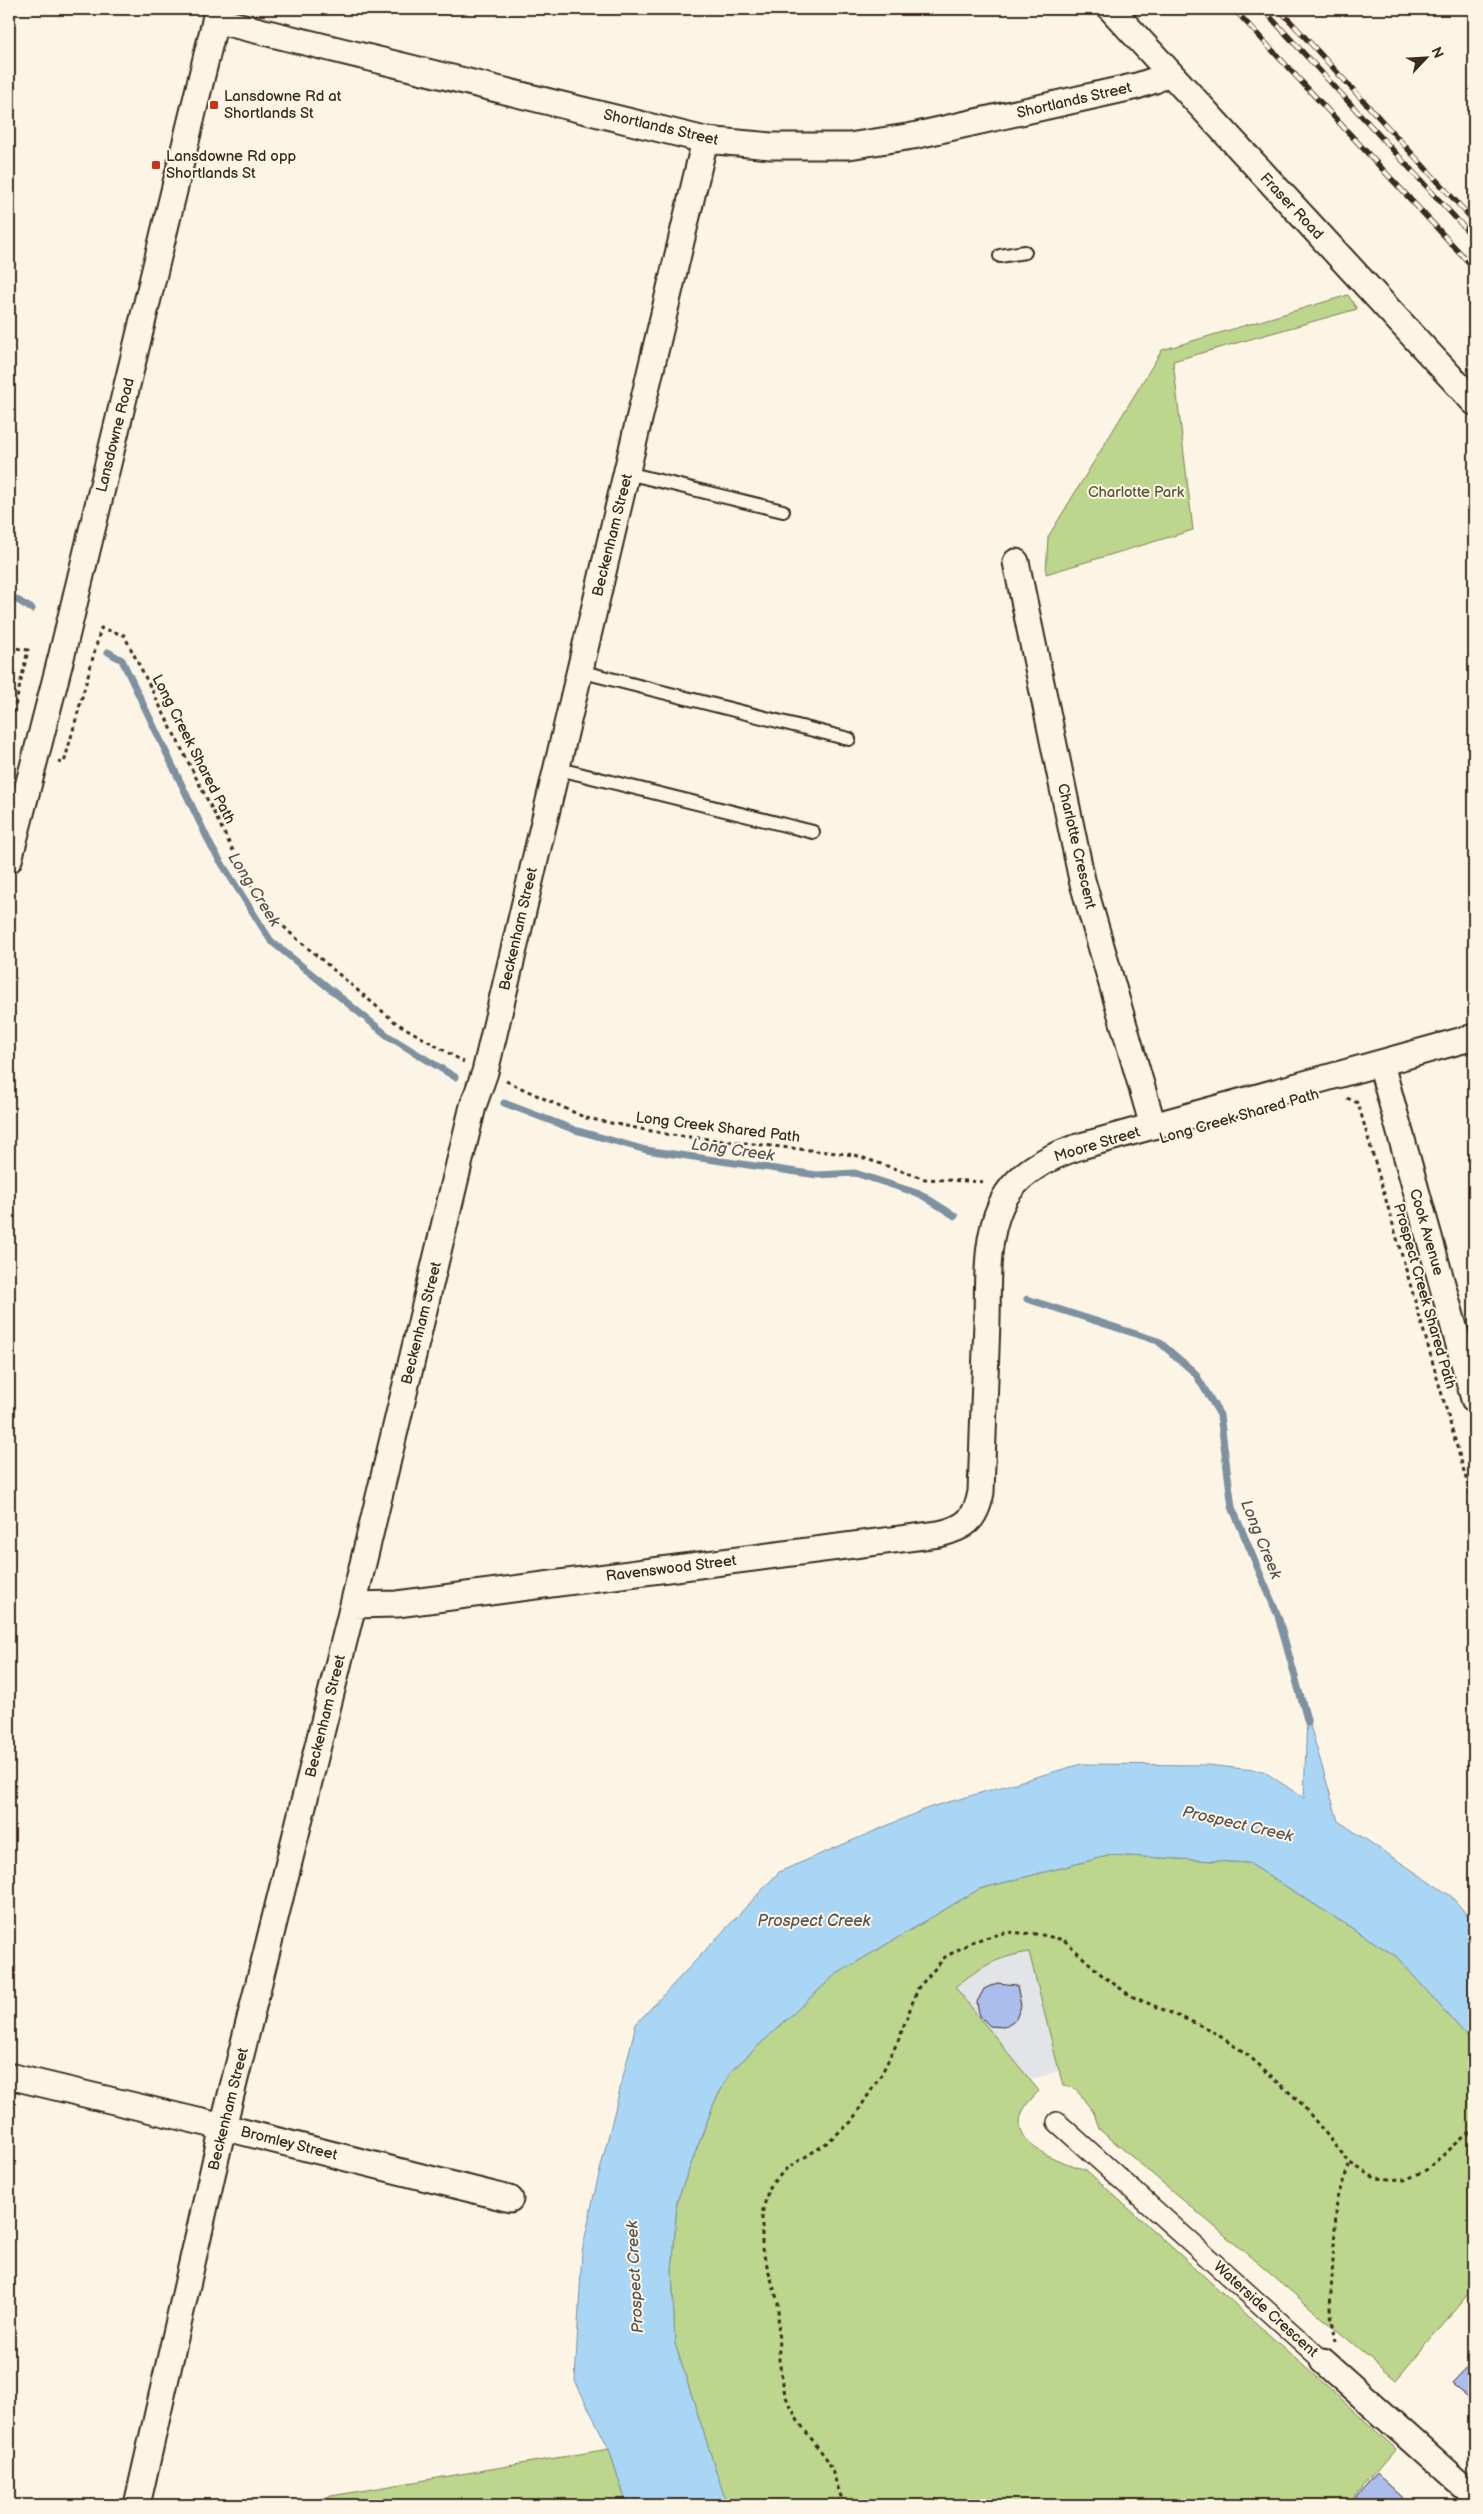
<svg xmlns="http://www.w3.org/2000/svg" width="1483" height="2514" font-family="'Balsamiq Sans',sans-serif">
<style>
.built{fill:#e3e4e7}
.green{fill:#bcd68d;stroke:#7c8056}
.water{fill:#aad6f6;stroke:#7e91a0}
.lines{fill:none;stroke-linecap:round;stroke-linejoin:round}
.stream{stroke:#7e91a0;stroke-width:7}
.building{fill:#aabdec;stroke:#3b2a1e}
.service-casing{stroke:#3b2a1e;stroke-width:16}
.pedestrian-casing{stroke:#3b2a1e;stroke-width:22}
.minor-casing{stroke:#3b2a1e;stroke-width:29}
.path{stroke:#3b2a1e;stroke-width:3;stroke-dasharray:4 4;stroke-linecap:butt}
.service{stroke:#fcf5e5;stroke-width:12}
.pedestrian{stroke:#fcf5e5;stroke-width:19}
.minor{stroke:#fcf5e5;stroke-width:25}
.rail-casing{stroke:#3b2a1e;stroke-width:5.5}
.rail{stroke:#fcf5e5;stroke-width:4;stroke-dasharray:11;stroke-linecap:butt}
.poi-dot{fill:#c8321e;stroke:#fcf5e5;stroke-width:2}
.labels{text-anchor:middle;stroke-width:4;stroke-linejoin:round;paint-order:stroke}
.poi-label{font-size:15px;fill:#3b2a1e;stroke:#fcf5e5;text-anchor:start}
.street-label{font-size:15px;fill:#3b2a1e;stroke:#fcf5e5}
.park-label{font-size:15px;fill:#5b553a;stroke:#fcf5e5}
.water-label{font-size:16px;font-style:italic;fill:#575554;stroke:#fcf5e5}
</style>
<rect width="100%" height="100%" fill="#fcf5e5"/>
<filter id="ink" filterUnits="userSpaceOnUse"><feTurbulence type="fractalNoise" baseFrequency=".02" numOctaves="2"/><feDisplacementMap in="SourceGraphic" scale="10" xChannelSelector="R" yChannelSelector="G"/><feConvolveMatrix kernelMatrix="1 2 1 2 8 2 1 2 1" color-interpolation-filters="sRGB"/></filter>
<g filter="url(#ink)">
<!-- built -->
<path class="built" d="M1029 1952 1059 2071 1030 2080 955 1987 981 1967 1009 1955Z"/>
<!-- green -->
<path class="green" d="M1348 295 1357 309 1173 361 1193 530 1046 574 1048 537 1162 350Z
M1111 1855 1249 1863 1396 1956 1474 2044V2287L1396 2380 1099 2129 1094 2113 1075 2088 1063 2086 1029 1952C997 1957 980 1967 955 1987L1039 2091C1033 2097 1025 2105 1022 2113 1009 2148 1064 2162 1086 2170L1396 2449 1347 2505H727L675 2344 672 2272 677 2201 714 2103 731 2071 835 1975 979 1889Z
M609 2449 627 2505H300L331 2496Z"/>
<!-- water -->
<path class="water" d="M1307 1715 1338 1821 1451 1896 1474 1923V2044L1396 1956 1249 1863 1111 1855 979 1889 835 1975 731 2071 714 2103 677 2201 672 2272 675 2344 727 2505H627L609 2449 575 2381 582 2252 594 2195 636 2024 779 1872 928 1808 1081 1764 1207 1765 1263 1771 1304 1798Z"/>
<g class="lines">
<!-- stream -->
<path class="stream" d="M9 595 32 609
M108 652 122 660 212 848 271 941 388 1036 455 1077
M504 1103 575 1130 646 1150 817 1175 855 1173 920 1194 955 1216
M1027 1299 1158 1341 1195 1373 1220 1415 1232 1507 1278 1616 1308 1723"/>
</g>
<!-- building -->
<path class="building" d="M997 1983 1017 1985 1021 2006 1016 2019 1004 2027 990 2026 980 2016 978 2009 977 2002 984 1989Z
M1474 2361V2401L1452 2384Z
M1377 2474 1411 2505H1349Z"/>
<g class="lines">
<defs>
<path id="service" d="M1000 256 1025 252
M627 473 783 511
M579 671 849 739
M555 768 813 832"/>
<path id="pedestrian" d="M1057 2122 1323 2361"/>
<path id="minor" d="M1111 9 1474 402
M215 20 705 140 771 146H849L913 136 1137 86 1155 80 1168 72
M1016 562 1082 880 1153 1126
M9 860 62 654 218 9
M1381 1064 1474 1399
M353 1605 397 1604 939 1534C965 1528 976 1520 981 1492 983 1435 985 1378 987 1321 988 1284 985 1240 1001 1205 1015 1173 1050 1156 1081 1146L1474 1037
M9 2076 223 2127 510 2199
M1323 2361 1474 2496
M137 2505 223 2127 353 1605 473 1106 485 1072 705 140"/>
</defs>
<!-- service casing -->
<use href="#service" class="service-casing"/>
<!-- pedestrian casing -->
<use href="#pedestrian" class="pedestrian-casing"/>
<!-- minor casing -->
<use href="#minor" class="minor-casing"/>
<!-- path -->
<path class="path" d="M9 647 28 650 9 733
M58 762 64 763 101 628 124 635 258 900 289 932 395 1022 464 1062
M506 1081 586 1118 671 1135 855 1155 925 1179 987 1182
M1347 1098 1358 1103 1474 1506
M1336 2342 1330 2308 1337 2198 1350 2163
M844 2505 829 2462 798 2421 785 2395 779 2360 778 2302 762 2249V2214L769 2187 786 2169 824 2145 851 2122 881 2075 898 2041 918 1988 945 1957 974 1941 1007 1932 1038 1934 1064 1940 1103 1976 1131 1996 1209 2029 1248 2055 1300 2102 1350 2163 1375 2178 1405 2180 1426 2170 1474 2128"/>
<!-- service -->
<use href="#service" class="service"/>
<!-- pedestrian -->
<use href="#pedestrian" class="pedestrian"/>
<!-- minor -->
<use href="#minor" class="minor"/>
<defs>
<path id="rail" d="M1234 9 1474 268
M1263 9 1474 238
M1279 9 1474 221"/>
</defs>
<!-- rail casing -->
<use href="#rail" class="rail-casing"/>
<!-- rail -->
<use href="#rail" class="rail"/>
</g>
</g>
<!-- markers -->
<g class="poi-dot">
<rect x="209" y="100" width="10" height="10" rx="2.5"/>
<rect x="151" y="160" width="10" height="10" rx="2.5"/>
</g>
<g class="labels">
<!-- poi labels -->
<g class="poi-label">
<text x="224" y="101">Lansdowne Rd at<tspan x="224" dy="17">Shortlands St</tspan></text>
<text x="166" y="161">Lansdowne Rd opp<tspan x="166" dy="17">Shortlands St</tspan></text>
</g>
<!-- street labels -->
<g class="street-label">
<text transform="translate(1074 100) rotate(-13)" y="5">Shortlands Street</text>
<text transform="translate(661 127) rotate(13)" y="5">Shortlands Street</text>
<text transform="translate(1292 206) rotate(47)" y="5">Fraser Road</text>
<text transform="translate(115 435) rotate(-76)" y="5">Lansdowne Road</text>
<text transform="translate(612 535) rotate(-76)" y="5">Beckenham Street</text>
<text transform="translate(194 749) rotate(63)" y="5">Long Creek Shared Path</text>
<text transform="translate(1077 846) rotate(77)" y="5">Charlotte Crescent</text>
<text transform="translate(518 929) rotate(-77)" y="5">Beckenham Street</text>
<text transform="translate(1239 1116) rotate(-16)" y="5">Long Creek Shared Path</text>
<text transform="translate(718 1127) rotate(7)" y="5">Long Creek Shared Path</text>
<text transform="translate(1097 1144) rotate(-17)" y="5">Moore Street</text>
<text transform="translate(1427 1232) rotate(74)" y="5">Cook Avenue</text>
<text transform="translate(1425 1296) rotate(74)" y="5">Prospect Creek Shared Path</text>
<text transform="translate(421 1323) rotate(-76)" y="5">Beckenham Street</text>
<text transform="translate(671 1568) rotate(-7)" y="5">Ravenswood Street</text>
<text transform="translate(325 1716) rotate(-76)" y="5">Beckenham Street</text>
<text transform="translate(228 2109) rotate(-76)" y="5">Beckenham Street</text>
<text transform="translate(289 2143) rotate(14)" y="5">Bromley Street</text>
<text transform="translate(1266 2309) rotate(42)" y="5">Waterside Crescent</text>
</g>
<!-- park labels -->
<g class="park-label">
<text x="1136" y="497">Charlotte Park</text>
</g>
<!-- water labels -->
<g class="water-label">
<text transform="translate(255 889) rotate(58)" y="6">Long Creek</text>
<text transform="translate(733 1149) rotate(8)" y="6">Long Creek</text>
<text transform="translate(1262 1539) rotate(68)" y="6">Long Creek</text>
<text transform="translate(1238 1823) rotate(13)" y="6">Prospect Creek</text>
<text x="814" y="1926">Prospect Creek</text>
<text transform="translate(634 2277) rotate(-93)" y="6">Prospect Creek</text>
</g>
</g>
<!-- margin -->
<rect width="1483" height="2514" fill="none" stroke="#fcf5e5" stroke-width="30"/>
<rect x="15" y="15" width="1453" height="2484" fill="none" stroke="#3b2a1e" stroke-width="2" filter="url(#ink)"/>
<!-- north arrow -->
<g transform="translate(1426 58) rotate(65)" stroke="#fcf5e5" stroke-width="4" paint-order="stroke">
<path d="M0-4L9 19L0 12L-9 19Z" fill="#3b2a1e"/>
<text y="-8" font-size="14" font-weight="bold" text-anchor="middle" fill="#3b2a1e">N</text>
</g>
</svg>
